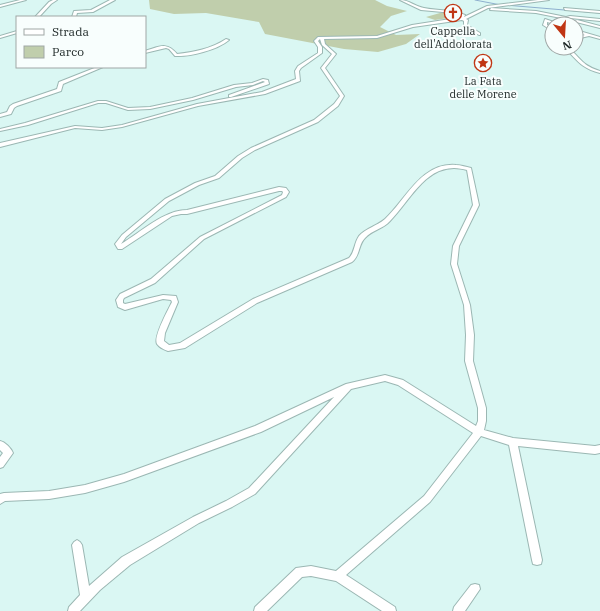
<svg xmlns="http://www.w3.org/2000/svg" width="600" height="611" font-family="'IBM Plex Serif',serif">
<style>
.green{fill:#c0ceac}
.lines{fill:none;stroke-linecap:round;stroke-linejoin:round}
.stream{stroke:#8eafce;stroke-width:1}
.minor-casing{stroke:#9bb7b3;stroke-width:2}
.minor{fill:#fff;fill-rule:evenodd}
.labels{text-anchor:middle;stroke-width:4;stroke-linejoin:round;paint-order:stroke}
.far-poi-label{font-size:11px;fill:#1b2524;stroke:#f8fefd}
</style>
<rect width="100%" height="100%" fill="#daf7f3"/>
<!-- green -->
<path class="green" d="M149 0H375L387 6 407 11 391 16 380 27 396 35 420 34 406 44 378 52 344 49 265 34 259 22 206 13 174 14 150 9Z
M447 11 450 12V14H454L457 13 462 16 435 20 426 17Z"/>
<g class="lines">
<!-- stream -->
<path class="stream" d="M475 0 501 5
M505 5 600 13"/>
<defs>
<path id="minor" d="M20 0H26L0 7V5Z
M53 0H57L51 4 39 17H35L49 2Z
M110 0H115L93 12 77 13 76 17H72L74 11 91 10Z
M400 0C409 0 416 7 424 8 439 11 451 9 465 15L464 17 487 6 538 0H549L488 8 466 19 468 20 467 25 480 33V35H479L464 26V21L462 20 413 27 377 38 324 39 325 44 336 54 325 68 344 96 338 106 318 122 255 150 242 158 219 178 199 185 169 201 126 237 121 244C141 232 164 210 187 210L279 187 286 188 289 192 286 197 204 239 155 283 124 298 123 300V303L125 304 163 295 176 296 178 302 165 333 164 341 169 345 180 343 253 299 349 258C355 252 354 243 359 236 366 228 377 226 385 219 406 200 421 162 456 165 461 165 466 167 471 168L479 205 459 246 457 264 470 305 474 335 473 361 486 408V421L484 430 513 438 595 446 600 445V453L595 454 518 446 542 560 541 564 537 565 533 564 532 560 509 445 481 436 430 502 346 575 395 607 396 611H382L336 581 311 576 302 577 267 611H254L255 607 296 568 311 566 336 571 424 496 473 433 398 385 385 381 351 389 255 494 232 507 199 523 130 565 100 590 80 611H68L69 607 80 595 72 545 74 542 77 540 80 542 82 545 89 586 122 557 193 517 226 501 249 488 334 397 261 432 124 482 85 493 49 499 5 501 0 504V494L4 493 49 491 85 485 124 474 255 426 346 384 385 375 403 380 476 426 478 421V408L465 361 466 335 464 305 451 264 453 246 473 205 467 170C463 169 458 168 454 168 424 168 409 202 390 221 383 229 372 230 365 238 358 245 360 256 352 262L257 303 185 348 168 351C165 350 159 347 157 344 153 337 168 310 172 302L171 300 163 299 125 310 118 307 116 300 120 294 151 279 200 237 282 195 283 192 282 191H279L187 214H181L172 216 122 249H118L115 244 122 235 165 199 195 183 215 176 238 156 251 148 314 120 334 104 340 96 321 68 332 54 322 45 320 39 318 41 322 47V53L301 68 299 71 300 81 265 94 198 106 122 127 102 130 75 128 0 147V143L75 126 102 128 122 125 197 104 262 92 296 79 295 71 298 66 318 53V47L314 41 318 37 377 36 412 25 457 18 461 16 454 13 421 10Z
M491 8 536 11 566 17 570 16 600 19V21L570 18 566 19 536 13 490 10Z
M564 8 600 11V13L565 10Z
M545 19 560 24H554L547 22V25L552 27V30H551L543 25Z
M577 20 600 26V28L576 22 575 21Z
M576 30 600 37V39L589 36 576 39V37L585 35 576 32Z
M17 31V33L0 38V36Z
M226 39 229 40C217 50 190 57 175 56L169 49 166 48 145 53V51C159 47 166 41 177 54 194 52 211 49 226 39Z
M565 48H569C581 59 583 66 600 71V73C581 68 578 61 565 48Z
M97 67H103L63 84 61 91 17 106 14 108 11 114 0 117V114L7 112 10 106 13 104 57 89 59 82Z
M263 79 268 80 269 84 231 97H229V95L265 82 263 81 253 85 236 87 193 100 150 109 128 110 106 103H98L28 125 0 131V129L25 123 98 101H106L128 108 150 107 192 98 234 85 252 83Z
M0 441C5 442 11 448 13 453L3 467 0 468V457L3 453 0 450Z
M475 584 479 585 480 589 465 611H453L454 607 471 585Z"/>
</defs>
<!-- minor casing -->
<use href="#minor" class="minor-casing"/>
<!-- minor -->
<use href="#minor" class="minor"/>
</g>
<!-- icons -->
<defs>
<symbol id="church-ring" viewBox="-11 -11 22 22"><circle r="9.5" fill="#f8fefd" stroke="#c03614" stroke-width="1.5"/><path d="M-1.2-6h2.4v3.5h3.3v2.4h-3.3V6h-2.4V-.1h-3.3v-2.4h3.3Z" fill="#c03614"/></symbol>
<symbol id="sight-ring" viewBox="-11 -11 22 22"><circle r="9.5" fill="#f8fefd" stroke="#c03614" stroke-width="1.5"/><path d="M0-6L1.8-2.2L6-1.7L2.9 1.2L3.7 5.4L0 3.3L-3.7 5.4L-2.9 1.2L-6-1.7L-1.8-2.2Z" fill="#c03614"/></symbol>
</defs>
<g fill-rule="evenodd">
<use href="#church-ring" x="443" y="3" width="20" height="20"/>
<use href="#sight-ring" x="473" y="53" width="20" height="20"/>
</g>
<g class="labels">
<!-- far-poi labels -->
<g class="far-poi-label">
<text x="453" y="35">Cappella<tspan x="453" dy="13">dell'Addolorata</tspan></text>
<text x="483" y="85">La Fata<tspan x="483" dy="13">delle Morene</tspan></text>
</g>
</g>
<!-- legend -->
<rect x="16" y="16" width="130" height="52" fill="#f8fefd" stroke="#a0a7a6"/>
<rect x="24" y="29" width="20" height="6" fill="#ffffff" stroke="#a0a7a6"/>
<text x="52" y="36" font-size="12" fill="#1b2524">Strada</text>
<rect x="24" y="46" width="20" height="12" fill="#c0ceac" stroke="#a0a7a6"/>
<text x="52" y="56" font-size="12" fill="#1b2524">Parco</text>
<!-- north arrow -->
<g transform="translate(564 36) rotate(162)"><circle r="19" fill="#f8fefd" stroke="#a0a7a6"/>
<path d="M0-3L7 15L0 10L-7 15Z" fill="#c03614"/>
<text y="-6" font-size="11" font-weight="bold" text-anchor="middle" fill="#1b2524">N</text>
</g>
</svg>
